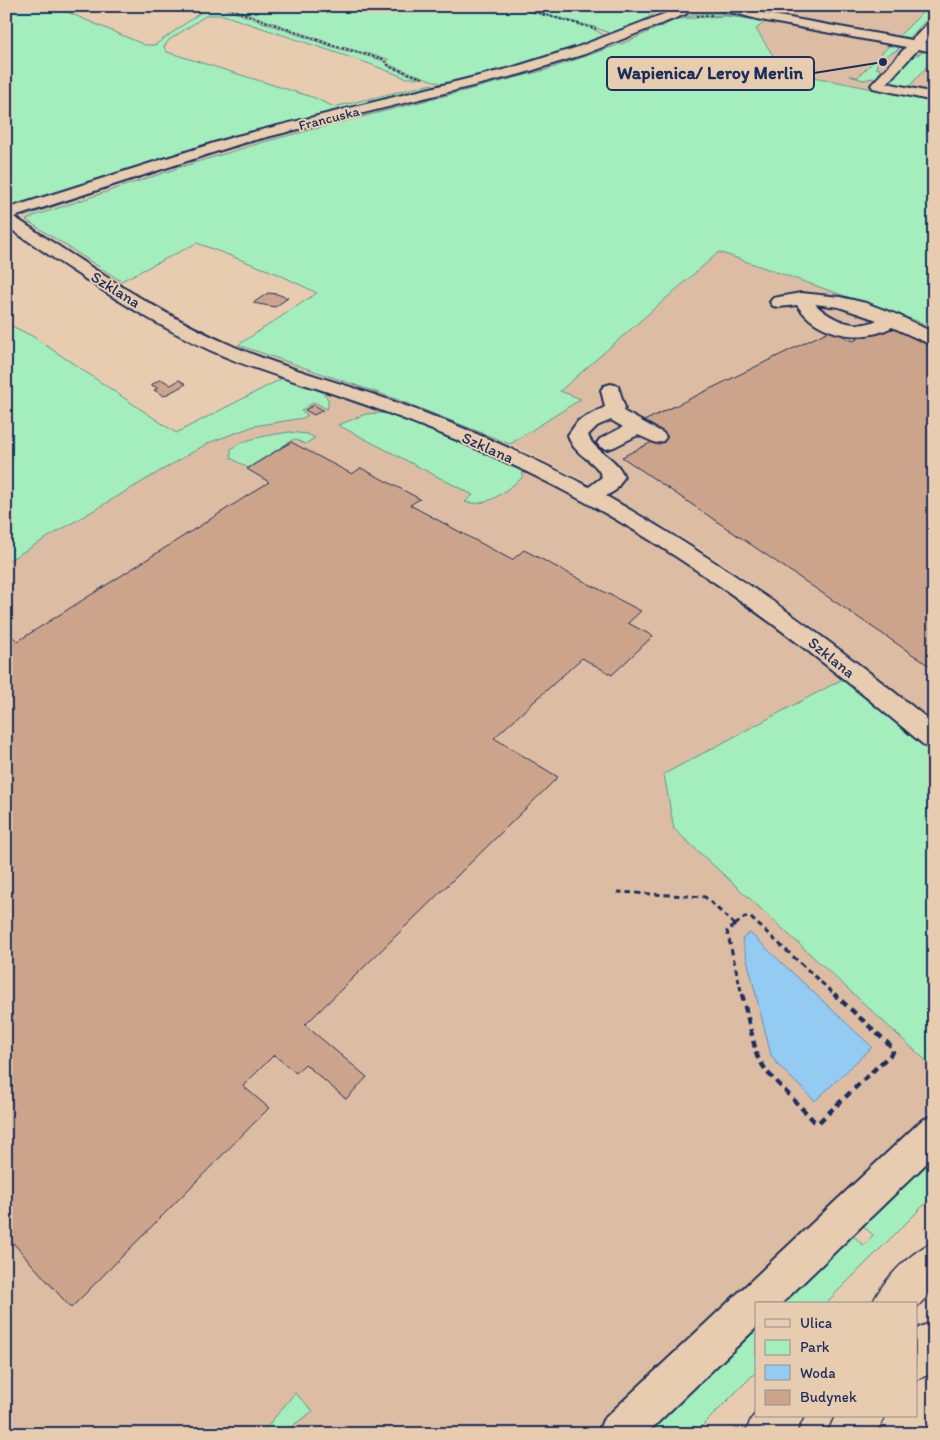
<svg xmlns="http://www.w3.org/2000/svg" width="940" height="1440" font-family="Itim,sans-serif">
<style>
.built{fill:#dcbda3}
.green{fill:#a4eebd;stroke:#608e8e}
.water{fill:#94cbf3;stroke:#648db7}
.building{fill:#cca48c;stroke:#1b2f5e}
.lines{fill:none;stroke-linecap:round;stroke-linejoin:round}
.minor-casing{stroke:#1b2f5e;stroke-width:4}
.highway-casing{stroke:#1b2f5e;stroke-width:3}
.path-far2{stroke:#1b2f5e;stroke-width:2;stroke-dasharray:2.5 2;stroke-linecap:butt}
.path-far1{stroke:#1b2f5e;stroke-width:3;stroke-dasharray:5.5 4;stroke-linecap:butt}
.path{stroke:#1b2f5e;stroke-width:4.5;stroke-dasharray:7 5;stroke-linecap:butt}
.minor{fill:#e8ccaf;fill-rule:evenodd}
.highway{fill:#e8ccaf;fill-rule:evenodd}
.labels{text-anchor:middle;stroke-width:4;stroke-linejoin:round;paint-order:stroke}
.far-street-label{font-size:14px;fill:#1b2f5e;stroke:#e8ccaf}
.street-label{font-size:16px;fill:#1b2f5e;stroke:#e8ccaf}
.leader{fill:none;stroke:#1b2f5e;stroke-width:2}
.callout-dot{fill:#1b2f5e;stroke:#e8ccaf;stroke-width:2}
.callout{fill:#e8ccaf;stroke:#1b2f5e;stroke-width:2}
.callout-label{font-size:18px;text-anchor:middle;font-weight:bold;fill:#1b2f5e}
</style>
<rect width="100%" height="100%" fill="#e8ccaf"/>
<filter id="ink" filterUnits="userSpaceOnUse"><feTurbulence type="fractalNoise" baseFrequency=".02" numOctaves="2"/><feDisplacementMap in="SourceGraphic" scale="10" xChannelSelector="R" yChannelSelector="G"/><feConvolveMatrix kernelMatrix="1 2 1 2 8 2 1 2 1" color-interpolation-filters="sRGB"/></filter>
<g filter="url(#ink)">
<!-- built -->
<path class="built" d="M727 6H934V101L783 71 756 29 773 17Z
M719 252 934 327V723L804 620 703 550 585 481 510 444 580 399 559 391Z
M285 377 392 414 535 475 584 501 649 539 726 588 786 633 843 679 664 774 674 829 934 1068V1117L600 1434H6V527Z"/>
<!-- green -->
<path class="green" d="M6 6H53L145 45H155L200 13 183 6H217L333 47 382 60 389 67 419 78H406L370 64 223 15H207L169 40 164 47 167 52 315 98 334 107 432 84 437 88 175 155 6 208Z
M226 6H509L590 27 607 37 577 50 448 86 392 66 388 64V59L335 45Z
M515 6H658L659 10 641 22 614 35 594 27Z
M917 9 934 12 909 38 889 37H898L923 12Z
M718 13 763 19 722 15 679 17 573 59 512 77 472 87 676 15Z
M726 16 767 21 756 29 783 71 934 101V327L719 252 560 391 581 399 510 444 396 399 238 345 317 293 278 274 197 243 121 281 26 220 34 216 193 163 271 140 546 70 626 42 678 19Z
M891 44 897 46 899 49 882 58 876 65 878 66 876 68 880 69 878 77 863 80 850 76 858 77Z
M925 51 934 52V58L909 87 917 89 891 83 890 79 913 54 917 55Z
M333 119 334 121 197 158 23 217 31 211 196 156Z
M6 323 32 336 176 433 285 377C299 382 336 389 327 409L314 402 301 411 308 415 303 418 254 426 208 443 6 562Z
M379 413 392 414 445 434 521 468 523 475 521 479C502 492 489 508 465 502L473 495 338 425 366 414Z
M289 432 307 434 315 438 305 444 294 439 248 468 231 458V449C243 438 273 435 289 432Z
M843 679 934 753V1068L674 829 664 774Z
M934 1146V1195L825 1304H775L848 1231 864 1246 873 1235 859 1222Z
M756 1322V1372L694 1434H637Z
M295 1393 313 1411 281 1434H261Z"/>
<!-- water -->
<path class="water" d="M750 933 872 1047 815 1101 778 1065 771 1055 742 939Z"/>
<!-- building -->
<path class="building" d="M268 293 277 294 288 298 275 307 253 303Z
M886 324 934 348V669L622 457 664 436 642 422 831 330 853 341Z
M161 379 171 385 179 380 186 384 164 396 154 390 158 388 151 385Z
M314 405 323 410 314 415 305 410Z
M291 442 352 474 361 468 420 499 410 505 512 560 524 550 641 611 628 623 653 636 612 675 582 658 494 738 558 777 305 1025 367 1077 346 1099 305 1064 296 1073 274 1055 243 1086 269 1108 71 1308 6 1235V632L18 641 269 482 247 469Z"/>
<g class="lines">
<defs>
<path id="minor" d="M717 6H738L762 13 912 40 930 21 934 20V32L924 42 934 44V52L918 49 887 83 934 93V101L873 88 871 85 906 47 761 20 719 9Z
M682 7 686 8 688 11 686 14 585 54 521 74 243 143 14 217C85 263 156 313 235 347 286 369 340 382 392 401 460 425 526 454 589 487L602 477C596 459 574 457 568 435L578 421 605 407 601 390 604 386 611 384 618 386 625 408 623 411 663 433 666 437 663 441 656 443 638 435 614 447 607 449 600 447 597 443 600 439 623 427 611 420 597 426 588 435C594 453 616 455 624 477L616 490 606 496C723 562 830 639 934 724V749L925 746C804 644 678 546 535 476 473 445 408 419 343 397 302 383 261 372 221 355 145 322 76 273 6 226V209L233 137 511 68 575 48Z
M801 293 840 297 866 303 898 315 934 333V346L892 327C861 344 817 335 797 305L779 307 773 306 770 302 773 298ZM815 304 839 307 877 320C856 331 831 320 815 304Z
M934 1115V1156L781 1304H756V1328L646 1434H597L603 1420 922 1120Z"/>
<path id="highway" d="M934 1242V1289L916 1308V1304H872C882 1281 911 1251 934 1242Z
M934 1321V1371L930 1374 916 1380V1330L920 1327Z
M756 1413V1416H804L795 1434H745L751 1419Z
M835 1416H885L876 1434H827Z"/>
</defs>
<!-- minor casing -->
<use href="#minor" class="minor-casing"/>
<!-- highway casing -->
<use href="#highway" class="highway-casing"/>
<!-- path-far2 -->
<path class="path-far2" d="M223 6 334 46 383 59 390 67 423 78
M512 6 596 29
M910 6 929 10
M894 9 897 6
M696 16 712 15"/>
<!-- path-far1 -->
<path class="path-far1" d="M617 892 705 897 735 925
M735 925 727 931 742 995
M735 925 745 917H750L835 995"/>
<!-- path -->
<path class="path" d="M742 994 757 1056 767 1072 814 1121 819 1122 893 1052 892 1047 834 994"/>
<!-- minor -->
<use href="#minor" class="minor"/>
<!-- highway -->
<use href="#highway" class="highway"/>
</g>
</g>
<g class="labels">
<!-- far-street labels -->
<g class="far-street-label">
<text transform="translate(329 118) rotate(-14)" y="5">Francuska</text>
</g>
<!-- street labels -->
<g class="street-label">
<text transform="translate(116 289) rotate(32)" y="6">Szklana</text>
<text transform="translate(488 447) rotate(24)" y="6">Szklana</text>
<text transform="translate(832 657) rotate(39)" y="6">Szklana</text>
</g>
</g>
<!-- callouts -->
<path class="leader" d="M883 62L814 73"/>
<circle class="callout-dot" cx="883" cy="62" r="5"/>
<rect class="callout" x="607" y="57" width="207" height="33" rx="5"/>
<g class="callout-label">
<text x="710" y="79">Wapienica/ Leroy Merlin</text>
</g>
<!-- margin -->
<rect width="940" height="1440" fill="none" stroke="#e8ccaf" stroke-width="25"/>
<rect x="12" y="12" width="915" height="1415" fill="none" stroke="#1b2f5e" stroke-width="2" filter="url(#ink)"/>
<!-- legend -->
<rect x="755" y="1302" width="162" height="115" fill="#e8ccaf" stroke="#968d8f"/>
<rect x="765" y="1319" width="25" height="8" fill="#e8ccaf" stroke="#968d8f"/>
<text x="800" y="1328" font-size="15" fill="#1b2f5e">Ulica</text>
<rect x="765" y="1340" width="25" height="15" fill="#a4eebd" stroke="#968d8f"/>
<text x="800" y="1352" font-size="15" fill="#1b2f5e">Park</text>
<rect x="765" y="1365" width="25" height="15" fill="#94cbf3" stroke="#968d8f"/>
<text x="800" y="1378" font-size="15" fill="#1b2f5e">Woda</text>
<rect x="765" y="1390" width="25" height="15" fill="#cca48c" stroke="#968d8f"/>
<text x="800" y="1402" font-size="15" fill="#1b2f5e">Budynek</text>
</svg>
